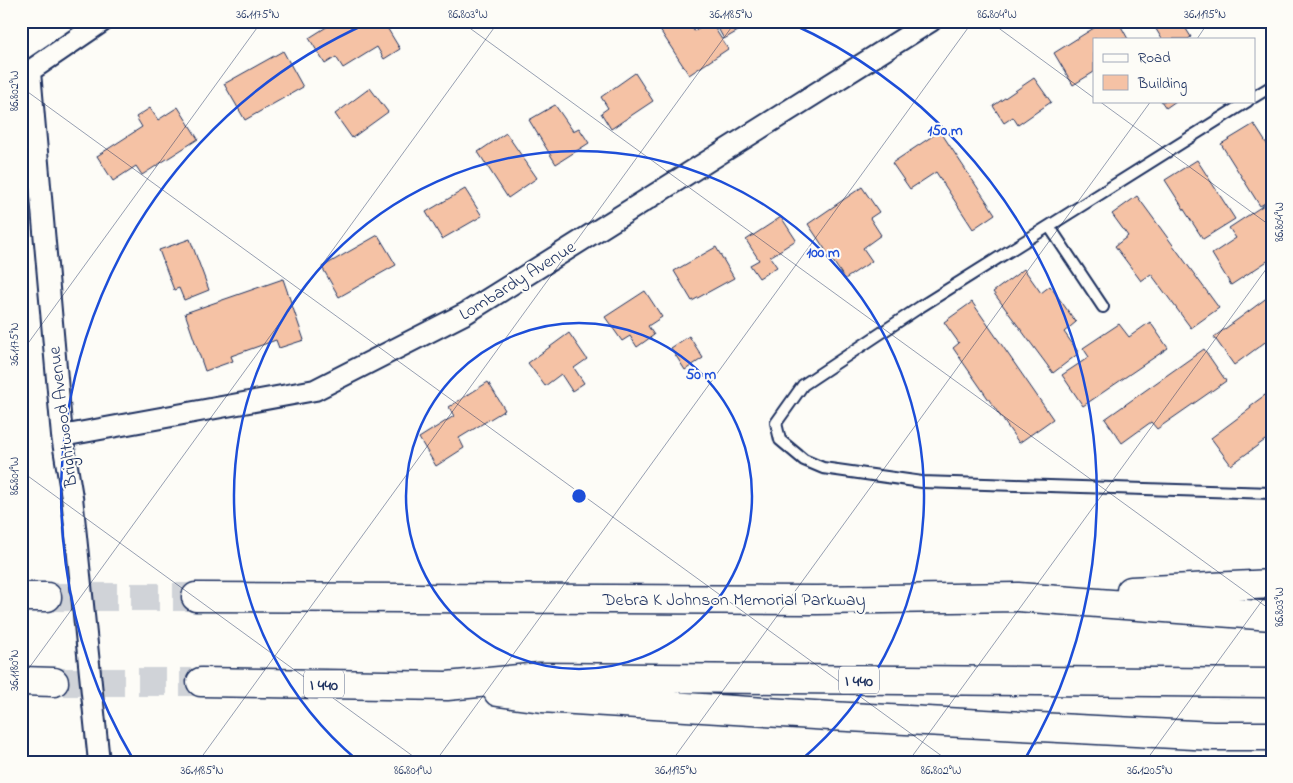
<svg xmlns="http://www.w3.org/2000/svg" width="1293" height="783" font-family="'Indie Flower',sans-serif">
<style>
.building{fill:#f5c2a5;stroke:#1b2f5e}
.lines{fill:none;stroke-linecap:round;stroke-linejoin:round}
.motorway-tunnel{stroke:#d0d3d8;stroke-width:28;stroke-dasharray:28 14;stroke-linecap:butt}
.service-casing{stroke:#1b2f5e;stroke-width:14}
.minor-casing{stroke:#1b2f5e;stroke-width:24}
.motorway-casing{stroke:#1b2f5e;stroke-width:31}
.service{stroke:#fdfcf7;stroke-width:10}
.minor{stroke:#fdfcf7;stroke-width:20}
.motorway{stroke:#fdfcf7;stroke-width:28}
.ticks{fill:none;stroke:#1b2f5e;stroke-width:1;stroke-opacity:0.45}
.ring{fill:none;stroke:#1d4ed8;stroke-width:2.5}
.labels{text-anchor:middle;stroke-width:4;stroke-linejoin:round;paint-order:stroke}
.shield{fill:#fdfcf7;stroke:#5f6c8c;stroke-width:1}
.shield-label{font-size:16px;font-weight:bold;fill:#1b2f5e}
.street-label{font-size:18px;fill:#1b2f5e;stroke:#fdfcf7}
.centre{fill:#1d4ed8;stroke:#fdfcf7;stroke-width:2.5}
.ring-label{font-size:15px;text-anchor:middle;font-weight:bold;fill:#1d4ed8;stroke:#fdfcf7;stroke-width:4;stroke-linejoin:round;paint-order:stroke}
.neatline{fill:none;stroke:#1b2f5e;stroke-width:2}
.ticks-label{font-size:12px;text-anchor:middle;fill:#1b2f5e}
</style>
<rect width="100%" height="100%" fill="#fdfcf7"/>
<filter id="ink" filterUnits="userSpaceOnUse"><feTurbulence type="fractalNoise" baseFrequency=".02" numOctaves="2"/><feDisplacementMap in="SourceGraphic" scale="10" xChannelSelector="R" yChannelSelector="G"/><feConvolveMatrix kernelMatrix="1 2 1 2 8 2 1 2 1" color-interpolation-filters="sRGB"/></filter>
<g filter="url(#ink)">
<!-- building -->
<path class="building" d="M336 21H383L400 49 384 59 377 47 343 68 336 57 325 64 309 38Z
M667 21H687L694 31 710 21 728 49 689 75 658 27Z
M714 21H741L745 27 724 39Z
M1105 21H1118L1128 39H1094V72L1073 85 1054 53Z
M1151 21H1188L1183 24 1191 37 1188 39H1162Z
M283 51 303 87 245 120 224 84Z
M635 73 653 101 611 129 601 113 608 108 601 97Z
M1034 78 1051 102 1018 125 1013 117 1004 123 993 106Z
M370 88 388 112 352 138 335 114Z
M1161 101H1176L1166 108Z
M555 105 573 131 579 128 589 143 556 164 529 120Z
M178 107 198 139 142 175 136 166 113 181 97 156 142 127 136 117 150 108 158 120Z
M1254 124 1272 152V199L1260 206 1221 144Z
M940 131 995 214 973 229 936 172 910 189 892 163Z
M506 133 537 178 508 198 478 152Z
M1197 160 1235 219 1203 239 1165 180Z
M862 187 879 212 870 218 881 235 863 248 872 261 845 279 808 224Z
M465 189 482 216 442 239 426 212Z
M1137 196 1219 308 1191 328 1151 274 1141 281 1115 246 1128 236 1112 214Z
M1267 203 1272 210V258L1231 285 1212 254 1236 238 1229 228Z
M781 217 796 240 770 257 777 267 759 278 750 265 759 260 746 240Z
M378 235 396 265 339 297 322 267Z
M190 239 209 290 184 300 179 288 174 290 159 250Z
M716 247 734 278 692 301 674 271Z
M1024 269 1041 293 1050 286 1076 322 1064 332 1079 353 1053 373 993 292Z
M283 279 304 340 279 348 276 340 231 356 233 361 205 371 185 313Z
M645 291 662 317 648 326 654 335 637 347 630 336 622 341 605 317Z
M1272 294V337L1234 365 1214 337Z
M972 302 1053 419 1019 443 953 348 959 343 944 322Z
M1150 322 1168 348 1083 406 1062 375 1089 357 1083 348 1119 324 1129 337Z
M569 333 587 359 574 368 584 383 572 391 561 374 545 386 528 363Z
M689 336 703 358 685 370 671 348Z
M1204 349 1226 381 1157 429 1151 422 1122 443 1105 419Z
M488 382 505 410 459 438 464 448 436 466 419 438 454 416 449 407Z
M1272 390V435L1231 465 1211 438 1251 408 1250 406Z"/>
<g class="lines">
<!-- motorway-tunnel -->
<path class="motorway-tunnel" d="M47 597H196
M54 682H201"/>
<defs>
<path id="service" d="M1254 97 1272 86
M1248 101 920 307 803 385 776 423 780 440 804 460 823 468 922 482 1272 493
M1049 226 1103 307"/>
<path id="minor" d="M30 72 62 436 72 497 99 762
M21 77 103 21
M62 436 315 390 466 313 931 21"/>
<path id="motorway" d="M1131 591 1272 584
M21 597H47
M196 597 817 600 1018 597 1272 616
M21 681 54 682
M201 682 447 686 540 677 1272 683
M498 692 542 698 830 716 1213 736H1272"/>
</defs>
<!-- service casing -->
<use href="#service" class="service-casing"/>
<!-- minor casing -->
<use href="#minor" class="minor-casing"/>
<!-- motorway casing -->
<use href="#motorway" class="motorway-casing"/>
<!-- service -->
<use href="#service" class="service"/>
<!-- minor -->
<use href="#minor" class="minor"/>
<!-- motorway -->
<use href="#motorway" class="motorway"/>
</g>
</g>
<!-- ticks -->
<path class="ticks" d="M460 21 1272 611M989 21 1094 98M21 27 25 21M1197 39 1209 21M21 87 950 762M1099 101 1272 227M21 353 262 21M21 471 421 762M21 679 499 21M198 762 736 21M435 762 973 21M671 762 1151 101M908 762 1272 261M1145 762 1272 587"/>
<!-- distance rings -->
<g class="ring">
<circle cx="579" cy="496" r="173"/>
<path d="M357 760A345 345 0 1 1 801 760"/>
<path d="M133 759A518 518 0 0 1 368 23M790 23A518 518 0 0 1 1025 759"/>
</g>
<g class="labels">
<!-- shield labels -->
<g class="shield">
<rect x="839" y="666.5" width="40" height="27" rx="4"/>
<rect x="304" y="670.5" width="40" height="27" rx="4"/>
</g>
<g class="shield-label">
<text x="859" y="686">I 440</text>
<text x="324" y="690">I 440</text>
</g>
<!-- street labels -->
<g class="street-label">
<text transform="translate(517 280) rotate(-32)" y="6">Lombardy Avenue</text>
<text transform="translate(62 417) rotate(-97)" y="6">Brightwood Avenue</text>
<text x="734" y="605">Debra K Johnson Memorial Parkway</text>
</g>
</g>
<circle cx="579" cy="496" r="8" class="centre"/>
<g class="ring-label">
<text x="945" y="135">150 m</text>
<text x="823" y="257">100 m</text>
<text x="701" y="379">50 m</text>
</g>
<!-- margin -->
<rect width="1293" height="783" fill="none" stroke="#fdfcf7" stroke-width="55"/>
<!-- legend -->
<rect x="1093" y="38" width="162" height="65" fill="#fdfcf7" stroke="#a3aaba"/>
<rect x="1103" y="54" width="25" height="8" fill="#fdfcf7" stroke="#a3aaba"/>
<text x="1138" y="62" font-size="15" fill="#1b2f5e">Road</text>
<rect x="1103" y="75" width="25" height="15" fill="#f5c2a5" stroke="#a3aaba"/>
<text x="1138" y="88" font-size="15" fill="#1b2f5e">Building</text>
<rect x="28" y="28" width="1238" height="728" class="neatline"/>
<g class="ticks-label">
<text x="258" y="18">36.1175°N</text>
<text x="468" y="18">86.803°W</text>
<text x="731" y="18">36.1185°N</text>
<text x="997" y="18">86.804°W</text>
<text x="1205" y="18">36.1195°N</text>
<text transform="translate(14 91) rotate(-90)" y="4">86.802°W</text>
<text transform="translate(1279 222) rotate(-90)" y="4">86.804°W</text>
<text transform="translate(14 344) rotate(-90)" y="4">36.1175°N</text>
<text transform="translate(14 476) rotate(-90)" y="4">86.801°W</text>
<text transform="translate(1279 607) rotate(-90)" y="4">86.803°W</text>
<text transform="translate(14 670) rotate(-90)" y="4">36.1180°N</text>
<text x="202" y="774">36.1185°N</text>
<text x="413" y="774">86.801°W</text>
<text x="676" y="774">36.1195°N</text>
<text x="941" y="774">86.802°W</text>
<text x="1150" y="774">36.1205°N</text>
</g>
</svg>
